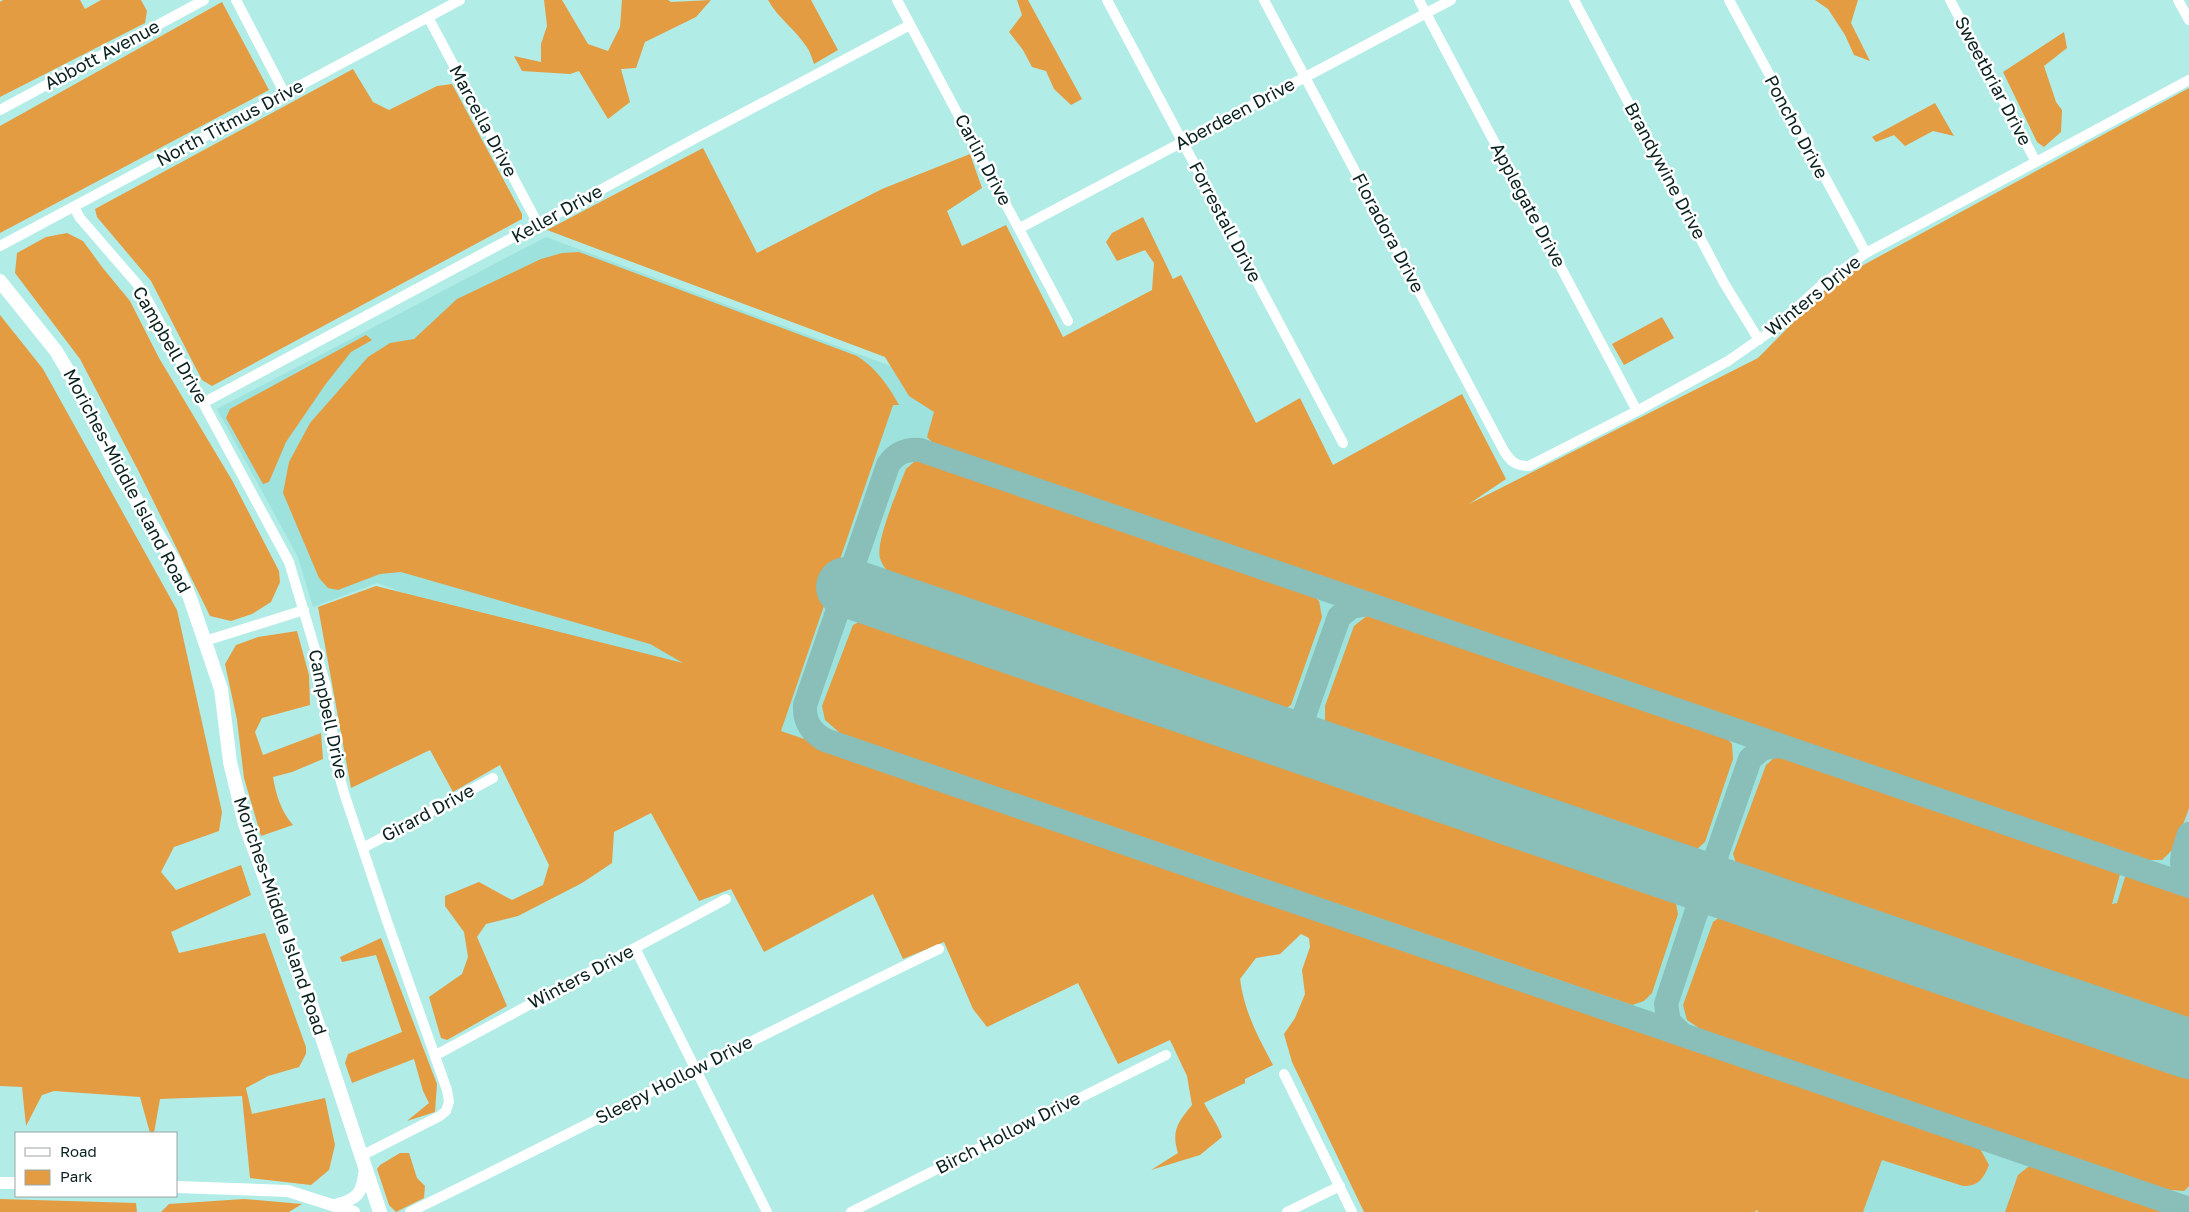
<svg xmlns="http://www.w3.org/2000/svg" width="2189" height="1212" font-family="'Golos Text',sans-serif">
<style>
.built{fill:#9de2dc}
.green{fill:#e39c42}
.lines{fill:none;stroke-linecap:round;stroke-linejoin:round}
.taxiway{stroke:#8abeb8;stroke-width:24}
.runway{stroke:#8abeb8;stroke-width:60}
.minor{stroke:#fff;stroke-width:10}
.tertiary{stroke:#fff;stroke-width:12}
.secondary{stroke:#fff;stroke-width:14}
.labels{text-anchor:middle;stroke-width:5;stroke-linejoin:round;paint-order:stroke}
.street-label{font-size:18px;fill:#09211f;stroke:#fff}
</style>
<rect width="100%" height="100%" fill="#b1ece6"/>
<!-- built -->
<path class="built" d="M546 237 1849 725 2189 489V1212H1760L1625 1044 377 583 313 607 298 557 217 409Z"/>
<!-- green -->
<path class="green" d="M3 0H80L85 9 101 0H141L147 11 145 23 0 97V2Z
M544 0H562L588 44 608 51 620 27 622 0H668L671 2 711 0 696 17 645 42 636 68 621 69 630 102 608 119 579 71 570 74 522 71 514 56 541 62V44L547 26Z
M768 0H811L838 50 814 64C812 58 810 51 806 46 795 29 778 18 768 0Z
M1017 0H1028L1082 99 1071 105 1054 89 1046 71 1032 67 1023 50 1009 32 1022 15Z
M1815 0H1858L1851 23 1870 61 1854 55 1845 35 1828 9Z
M222 2 269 90 0 233V126Z
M2064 32 2067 48 2044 66 2056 102 2062 110 2061 132 2044 147 2037 142 2003 72Z
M353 69 373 102 389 110 437 86 452 84 522 214V219L212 386 202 380 151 281 97 217 95 209Z
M2189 88V808L2175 847 2162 860H2146L933 443 927 437 934 412 909 396 885 357 547 230 703 148 757 253 882 189 970 154 982 188 947 211 962 246 1006 225 1063 337 1152 290 1154 263 1145 250 1117 261 1106 242 1112 233 1143 217 1173 279 1181 275 1256 423 1300 398 1333 465 1462 394 1506 479 1469 504 1758 358 1834 281Z
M1935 103 1954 136 1933 131 1905 146 1894 135 1876 142 1872 137Z
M67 233 83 241 102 267 130 301 159 358 233 482 279 571 280 582 271 602 252 614 231 621 210 616 139 472 80 359 15 273 17 253 46 237Z
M579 252 857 356C877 369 888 385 899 405H893L781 731 1305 912 1306 916 1314 919 1319 916 1978 1145 1989 1165C1983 1179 1979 1186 1963 1186L1882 1160 1863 1212H1758L1757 1210 1755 1212H1364L1292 1062 1284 1034 1295 1018 1305 994 1302 970 1310 947 1309 938 1301 934 1280 954 1256 958 1240 979C1244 1011 1258 1037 1273 1065L1245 1079V1083L1204 1103C1210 1115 1218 1124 1222 1137L1200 1155 1151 1170 1178 1153C1171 1131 1178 1122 1192 1105L1187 1076 1170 1040 1118 1064 1078 983 987 1027 973 1009 944 942 903 959 873 894 764 952 731 889 699 901 651 813 614 832 612 863 582 883 518 916 486 924 477 937 507 1006 447 1040 441 1038 429 997 462 974 468 957 464 932 445 906V896L479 882 512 900 543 885 549 865 500 765 453 792 430 750 351 788 318 607 376 586 683 663 650 644 401 572 380 574 338 590 328 588 319 578 283 493 289 462 310 423 368 357 390 343 414 339 457 299 541 259 562 253Z
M0 315 43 369 177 610 222 812 219 831 174 847 161 872 176 890 241 865 251 895 171 932 179 953 265 933 306 1047V1054L299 1067 268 1076 246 1088 252 1114 325 1098 335 1145 329 1170 311 1185 250 1178 242 1096 160 1099 154 1133H150L140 1097 54 1091 42 1095 26 1126 22 1087 0 1086Z
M1662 317 1674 338 1624 365 1612 344Z
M366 335 372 340 351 352 325 385 286 442 269 482 263 484 226 418 230 409Z
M928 459 1309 591 1319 601 1322 617 1291 705 1282 711 1268 709 902 586C894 578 883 569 880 558 875 542 899 487 906 469L915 461Z
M1368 615H1380L1722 732 1732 744 1733 759 1705 842 1696 850 1682 852 1338 734 1325 721V706L1354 626Z
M867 618 884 619 1662 888 1675 898 1678 914 1652 993 1644 1001 1632 1005 840 733 825 720 822 706 853 625Z
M297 631 309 675 310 705 262 718 255 732 263 755 321 733 323 759 292 772 273 777C276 795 281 811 293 825L261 836 244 778 237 720 225 664 236 645 258 637Z
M1786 756 2119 869 2120 874 2112 904 2117 903 2126 874 2189 895V1025L1748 876 1736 863 1733 854 1766 765 1775 757Z
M1724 914 1738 915 2189 1068V1186L2184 1191 2159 1189 1702 1030 1687 1020 1683 1005 1713 922Z
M381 938 437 1084 435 1112 407 1121 429 1103 423 1091 414 1059 352 1083 345 1063 348 1054 402 1032 376 955 342 962 340 957Z
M400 1153H409L417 1178 425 1186 424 1198 396 1212 389 1205 377 1169 380 1165Z
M2044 1166 2179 1212H2005L2018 1175 2028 1167Z
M0 1199 136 1203 137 1212H0Z
M244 1199 302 1204 289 1212H161L169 1204Z"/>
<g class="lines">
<!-- taxiway -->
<path class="taxiway" d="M1266 732C1283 732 1298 729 1305 713
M1322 751C1309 740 1302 730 1305 713L1339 617 1351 607 1369 604
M2189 834C2183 851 2177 866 2189 882
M1680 874C1692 886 1701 896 1696 913
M2189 886 920 450C906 449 896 453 888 465L805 705C804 722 811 732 825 740L2189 1209
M1735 893C1722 882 1712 872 1717 854L1750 759 1763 748 1782 746
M1683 1035 1669 1022 1666 1004 1696 913C1705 896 1717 894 1735 893"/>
<!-- runway -->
<path class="runway" d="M846 587 2189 1049"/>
<!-- minor -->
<path class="minor" d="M236 0 285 94
M897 0 1068 321
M1107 0 1343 443
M1264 0 1504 451C1511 462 1516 466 1529 466L1637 411 1728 361 1771 331 1824 283 1866 253 2189 80
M1419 0 1637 411
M1574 0 1724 283 1759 340
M1729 0 1866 253
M1950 0 2036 162
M2178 0 2189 20
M428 17 538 224
M0 110 204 0
M74 207 80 218 138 285 148 301 289 562 326 686 337 767 344 793 387 921 447 1090 449 1102 446 1111 440 1116 361 1156
M1020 228 1451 0
M0 246 460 0
M203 403 538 224 692 140 910 25
M205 641 304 610
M363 848 493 778
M635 948 767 1212
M436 1055 726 899
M1284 1074 1352 1212
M410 1212C587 1126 762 1034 939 949
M851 1212 1166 1055
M1287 1212 1340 1186"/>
<!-- tertiary -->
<path class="tertiary" d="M0 1183H16
M176 1187 288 1191 354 1212
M335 1205C359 1199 362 1193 365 1169"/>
<!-- secondary -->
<path class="secondary" d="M0 281 56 351 77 386 119 472 175 563 190 598 221 689 230 762 245 824 306 989 380 1212"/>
</g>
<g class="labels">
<!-- street labels -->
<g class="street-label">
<text transform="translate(102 55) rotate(-28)" y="6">Abbott Avenue</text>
<text transform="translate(1993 81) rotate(62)" y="6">Sweetbriar Drive</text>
<text transform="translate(1235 114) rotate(-28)" y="6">Aberdeen Drive</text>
<text transform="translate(483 121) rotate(62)" y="6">Marcella Drive</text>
<text transform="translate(230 123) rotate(-28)" y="6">North Titmus Drive</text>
<text transform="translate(1796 127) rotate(62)" y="6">Poncho Drive</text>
<text transform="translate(983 160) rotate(62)" y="6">Carlin Drive</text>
<text transform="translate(1665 171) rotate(62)" y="6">Brandywine Drive</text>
<text transform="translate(1528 205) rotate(62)" y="6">Applegate Drive</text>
<text transform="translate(557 214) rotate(-29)" y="6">Keller Drive</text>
<text transform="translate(1225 222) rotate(62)" y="6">Forrestall Drive</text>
<text transform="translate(1388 233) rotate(62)" y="6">Floradora Drive</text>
<text transform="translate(1813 296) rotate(-39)" y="6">Winters Drive</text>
<text transform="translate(170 345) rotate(60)" y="6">Campbell Drive</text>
<text transform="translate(127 481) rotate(62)" y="6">Moriches-Middle Island Road</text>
<text transform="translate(328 714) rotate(78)" y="6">Campbell Drive</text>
<text transform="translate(428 813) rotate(-28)" y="6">Girard Drive</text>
<text transform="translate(280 916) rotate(71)" y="6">Moriches-Middle Island Road</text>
<text transform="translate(581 977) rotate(-28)" y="6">Winters Drive</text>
<text transform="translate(674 1080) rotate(-27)" y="6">Sleepy Hollow Drive</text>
<text transform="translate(1008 1133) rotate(-27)" y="6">Birch Hollow Drive</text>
</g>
</g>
<!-- legend -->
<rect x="15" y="1132" width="162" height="65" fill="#ffffff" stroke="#9da6a5"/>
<rect x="25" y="1148" width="25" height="8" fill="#ffffff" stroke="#9da6a5"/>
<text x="60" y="1157" font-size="15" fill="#09211f">Road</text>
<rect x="25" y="1170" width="25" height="15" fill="#e39c42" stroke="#9da6a5"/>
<text x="60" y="1182" font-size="15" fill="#09211f">Park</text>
</svg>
